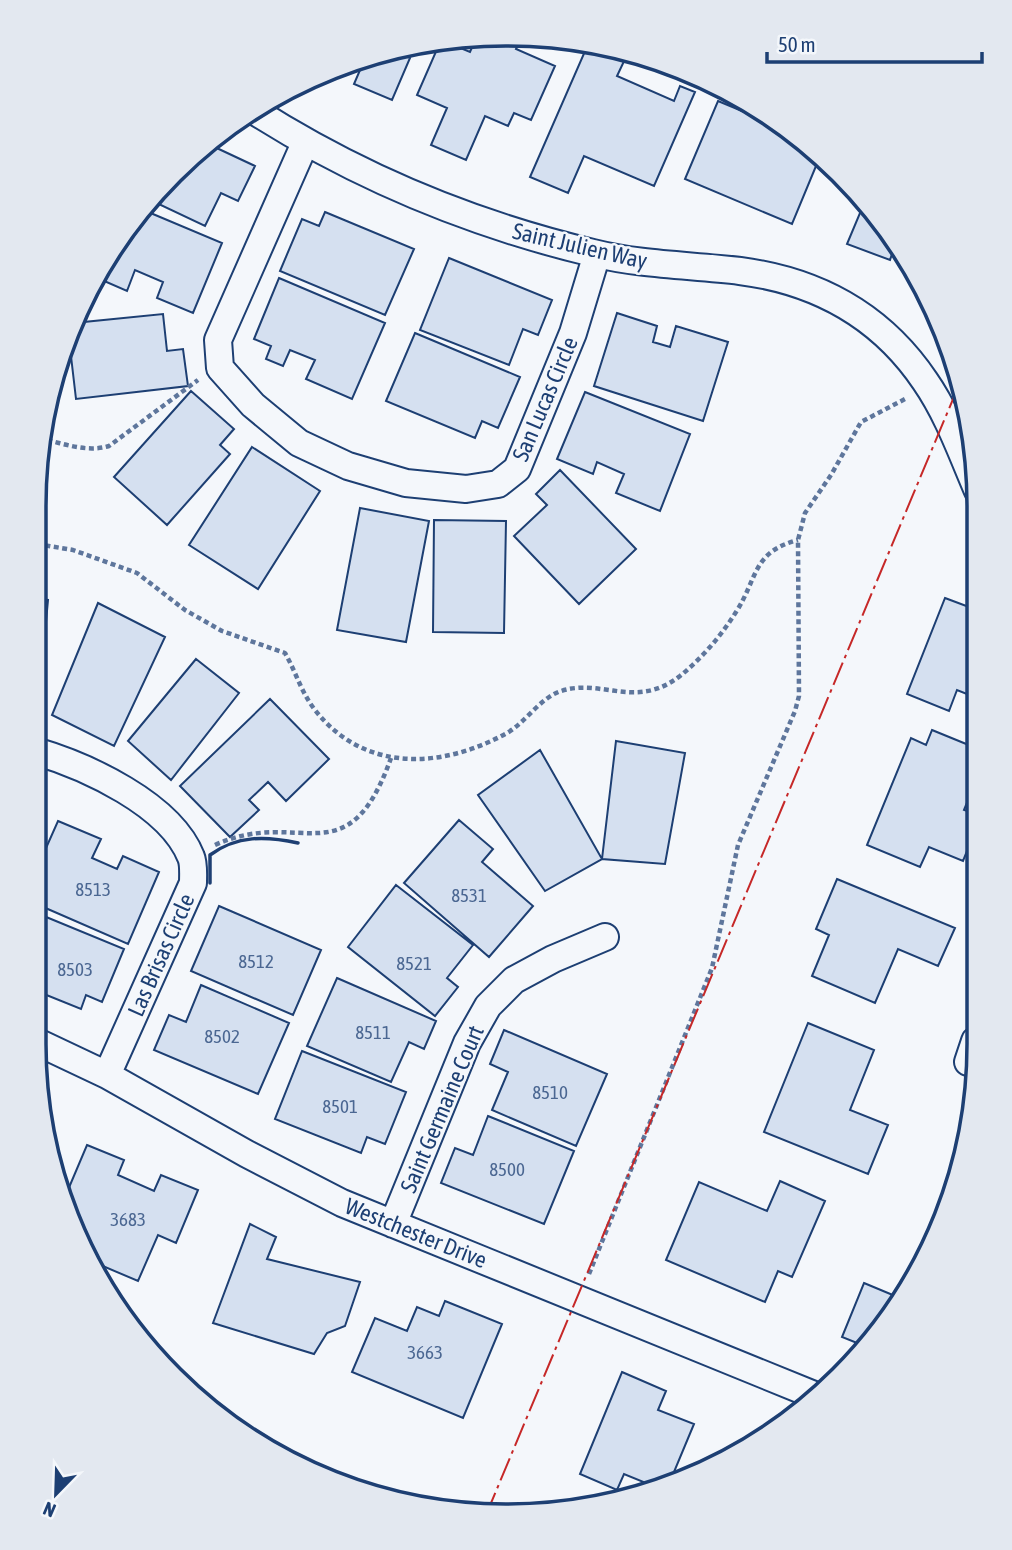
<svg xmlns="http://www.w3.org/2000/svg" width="1012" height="1550" font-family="'Asap Condensed',sans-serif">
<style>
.building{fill:#d5e0f0;stroke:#1d3f73;stroke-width:2}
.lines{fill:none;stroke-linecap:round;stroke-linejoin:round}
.minor-casing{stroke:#1d3f73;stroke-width:30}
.path{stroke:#5e769c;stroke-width:4.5;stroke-dasharray:5 3.5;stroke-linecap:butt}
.minor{stroke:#f4f7fb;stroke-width:26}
.wall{stroke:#1d3f73;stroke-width:3.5}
.power{stroke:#c62828;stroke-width:2;stroke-dasharray:24 5 3.5 5;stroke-linecap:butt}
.labels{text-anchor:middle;stroke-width:5;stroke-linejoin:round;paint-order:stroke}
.number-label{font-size:19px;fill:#4b6792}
.street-label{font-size:23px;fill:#1d3f73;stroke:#f4f7fb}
.rim{fill:none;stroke:#1d3f73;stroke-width:3.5}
</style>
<rect width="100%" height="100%" fill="#f4f7fb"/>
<!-- building -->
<path class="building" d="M478 34 522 36 516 49 555 66 531 120 514 113 508 126 485 116 466 160 431 145 447 108 417 95 441 40 470 52Z
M589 42 626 57 617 76 674 101 680 86 695 92 654 186 584 156 568 193 530 177Z
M393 48 392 50 410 58 392 100 354 84 366 56Z
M718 101 792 132 821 154 792 224 685 179Z
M206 143 255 166 238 201 221 193 205 226 148 199Z
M865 201 881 219 896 242 890 260 847 244Z
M141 209 222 243 193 313 157 298 163 282 135 270 127 291 95 277Z
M325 212 414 249 385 315 280 271 302 219 319 226Z
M449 258 552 300 538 335 523 329 509 365 420 330Z
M279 278 385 323 352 399 306 379 315 360 290 350 283 366 266 359 271 346 254 339Z
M617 313 657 326 653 342 670 347 676 326 728 342 703 421 594 386Z
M163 314 167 351 183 349 188 386 76 399 69 339 74 323Z
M415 333 520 377 498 428 482 421 475 438 386 401Z
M191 391 234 429 220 445 230 454 167 525 114 477Z
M585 392 690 434 660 511 616 493 624 474 597 462 593 474 557 459Z
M252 447 320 491 258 589 189 545Z
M560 470 636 549 579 604 514 536 547 505 536 494Z
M360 508 429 521 406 642 337 630Z
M434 520 506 521 504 633 433 632Z
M945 598 977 610V698L957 690 949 711 907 694Z
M36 599 48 600 38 709H36Z
M98 603 165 637 114 746 52 715Z
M196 659 239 693 171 780 128 741Z
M270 699 329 759 286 801 268 782 249 800 259 810 230 837 180 786Z
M932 730 976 748V781L964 810 976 814V829L963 861 929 847 920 867 867 845 911 738 926 745Z
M616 741 685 753 665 864 602 859Z
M540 750 602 859 545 891 478 795Z
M459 820 493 849 482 862 533 906 489 957 404 883Z
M58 821 101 839 92 858 117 869 123 856 159 872 128 944 34 903V875Z
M837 879 955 928 938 966 898 949 875 1003 812 976 829 935 816 929Z
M396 885 473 945 447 978 458 987 435 1016 348 947Z
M219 906 321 950 293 1015 191 971Z
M34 912 124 949 102 1002 86 995 81 1009 34 990Z
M337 978 436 1021 424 1049 409 1042 391 1082 307 1046Z
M201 985 289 1023 258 1094 154 1050 169 1015 186 1022Z
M808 1023 874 1050 850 1110 888 1125 868 1174 764 1132Z
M504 1030 607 1074 576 1146 492 1110 508 1072 490 1064Z
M302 1051 406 1092 385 1144 367 1137 361 1153 275 1119Z
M488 1116 574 1151 544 1224 441 1183 455 1148 473 1155Z
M87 1145 124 1160 118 1175 154 1191 161 1175 198 1190 176 1243 158 1235 138 1281 91 1261 62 1204Z
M780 1181 825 1201 792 1277 778 1271 765 1302 666 1260 699 1182 767 1211Z
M250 1224 276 1237 267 1259 360 1282 345 1326 327 1333 314 1354 213 1323Z
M864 1283 900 1298 867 1347 842 1337Z
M445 1301 502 1324 463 1418 352 1372 375 1318 407 1331 417 1307 439 1316Z
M622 1372 666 1391 658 1410 694 1424 669 1484 658 1488 624 1474 617 1490 580 1474Z"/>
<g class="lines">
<defs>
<path id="minor" d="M253 110C358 177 471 224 593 253 641 265 691 265 740 271 817 281 881 316 925 381 948 414 962 454 978 491
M305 143 218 340 220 368 253 405 299 443 348 466 406 483 466 489 498 484 517 469 573 333 597 254
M35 751C86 766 170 804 191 857 194 864 193 875 193 883L107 1075
M33 1040 107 1075 247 1154 342 1203 814 1395
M968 1062 975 1041
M393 1224 467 1043 488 1006 514 980 553 959 605 937"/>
</defs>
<!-- minor casing -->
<use href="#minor" class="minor-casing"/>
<!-- path -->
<path class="path" d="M39 438C62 443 86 453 109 446L198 380
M37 544 73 550 137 573 185 610 222 631 285 653C296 672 301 692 315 710 364 773 442 769 507 733 526 722 540 698 561 691 602 678 636 710 680 676 702 658 721 636 736 612 758 578 752 552 798 540
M215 845C300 806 347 881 391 758
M589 1274 712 968 738 845 795 711 799 696 798 540 805 513 831 475 861 422 905 399"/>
<!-- minor -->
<use href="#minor" class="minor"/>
<!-- wall -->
<path class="wall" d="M210 883V855C237 835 266 836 298 843"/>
<!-- power -->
<path class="power" d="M486 1515 961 380"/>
</g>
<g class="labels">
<!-- number labels -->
<g class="number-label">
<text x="93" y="896">8513</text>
<text x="469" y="902">8531</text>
<text x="256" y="968">8512</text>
<text x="414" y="970">8521</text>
<text x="75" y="976">8503</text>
<text x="373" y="1039">8511</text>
<text x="222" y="1043">8502</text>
<text x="550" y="1099">8510</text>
<text x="340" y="1113">8501</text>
<text x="507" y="1176">8500</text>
<text x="128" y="1226">3683</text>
<text x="425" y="1359">3663</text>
</g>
<!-- street labels -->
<g class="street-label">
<text transform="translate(580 246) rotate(13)" y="8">Saint Julien Way</text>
<text transform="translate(545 399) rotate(-67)" y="8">San Lucas Circle</text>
<text transform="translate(161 955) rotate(-66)" y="8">Las Brisas Circle</text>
<text transform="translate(442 1109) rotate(-67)" y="8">Saint Germaine Court</text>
<text transform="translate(416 1233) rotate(22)" y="8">Westchester Drive</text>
</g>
</g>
<!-- crop -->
<path d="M0 0H1012V1550H0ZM506 46H507A460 460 0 0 1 967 506V1044A460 460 0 0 1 507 1504H506A460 460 0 0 1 46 1044V506A460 460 0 0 1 506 46Z" fill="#e3e8f0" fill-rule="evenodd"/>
<path class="rim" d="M506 46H507A460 460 0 0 1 967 506V1044A460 460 0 0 1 507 1504H506A460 460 0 0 1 46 1044V506A460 460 0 0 1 506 46Z"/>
<!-- north arrow -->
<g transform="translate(56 1494) rotate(203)" stroke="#f4f7fb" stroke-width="5" paint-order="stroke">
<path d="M0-5L12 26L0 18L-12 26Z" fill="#1d3f73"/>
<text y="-10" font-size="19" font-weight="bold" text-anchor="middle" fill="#1d3f73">N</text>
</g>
<!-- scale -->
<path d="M767 52v10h215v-10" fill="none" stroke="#1d3f73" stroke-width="3.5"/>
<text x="778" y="52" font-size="21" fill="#1d3f73" stroke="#f4f7fb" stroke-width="5" paint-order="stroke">50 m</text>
</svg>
